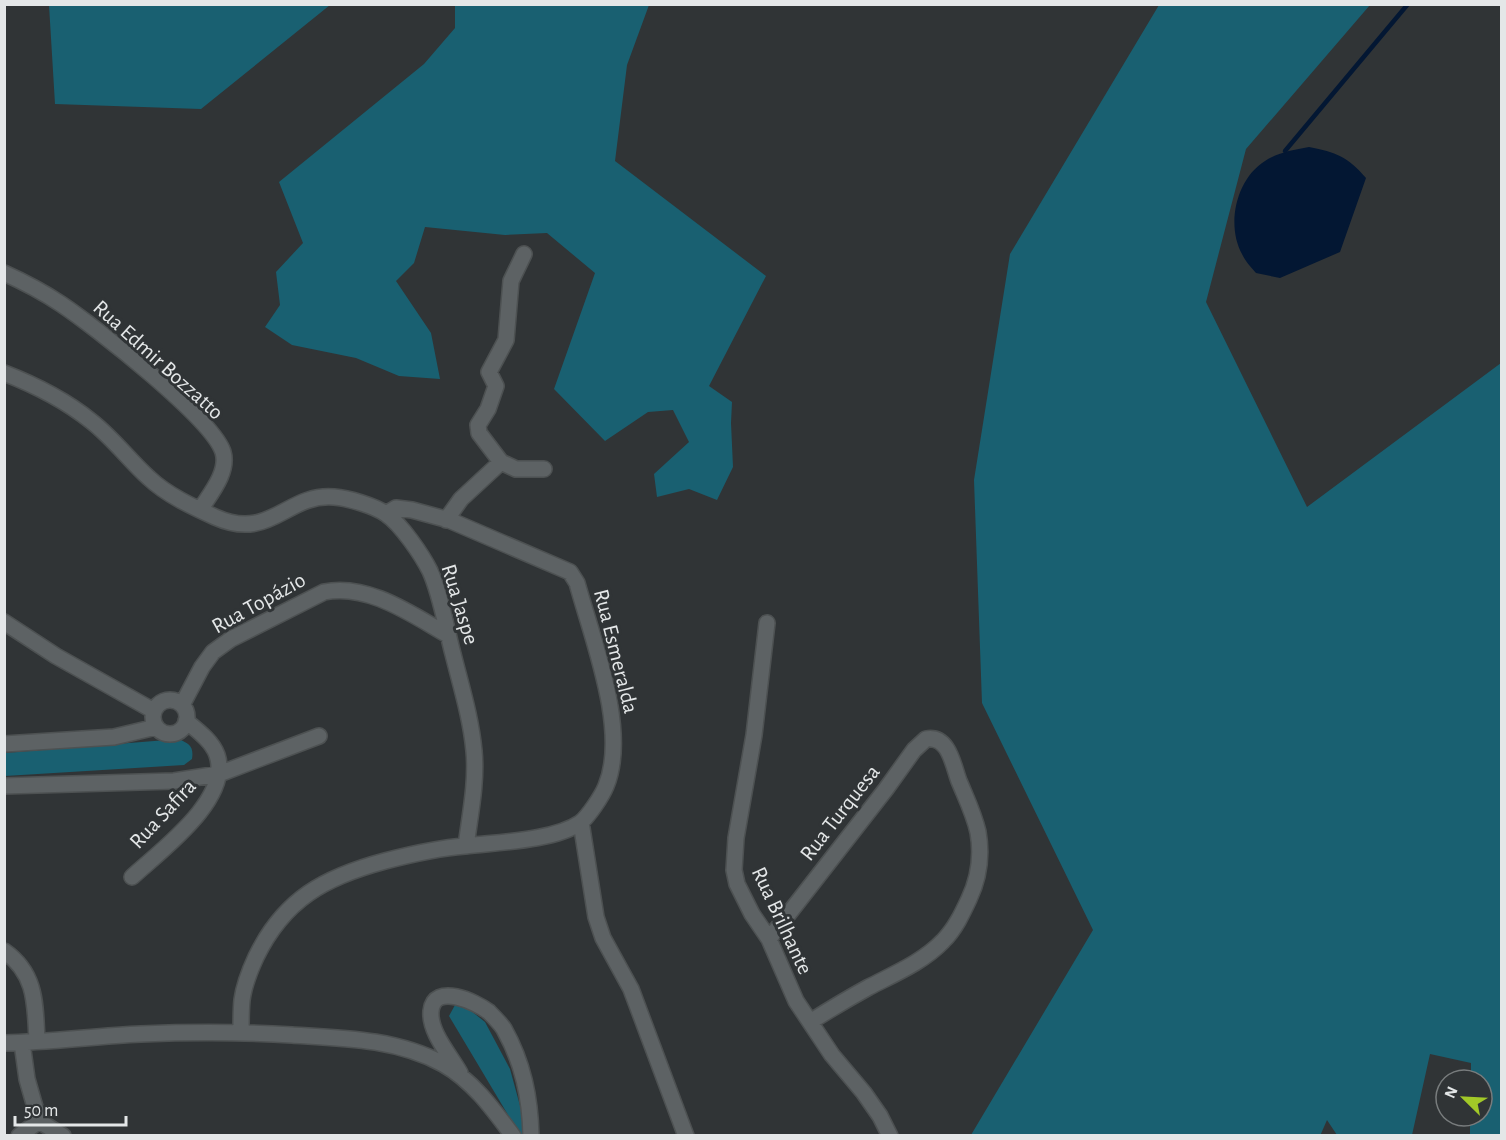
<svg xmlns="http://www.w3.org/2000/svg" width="1506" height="1140" font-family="'Alegreya Sans',sans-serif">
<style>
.green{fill:#196071}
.water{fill:#031733}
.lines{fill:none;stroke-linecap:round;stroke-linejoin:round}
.stream{stroke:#031733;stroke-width:4.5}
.minor-casing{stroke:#4d5152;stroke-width:18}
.minor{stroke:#5d6264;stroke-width:15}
.labels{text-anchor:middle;stroke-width:6;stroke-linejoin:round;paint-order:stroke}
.street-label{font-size:22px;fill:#e4e7e8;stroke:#303436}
</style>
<rect width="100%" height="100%" fill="#303436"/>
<!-- green -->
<path class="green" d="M49 5V4L330 5 201 109 55 104Z
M455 5H649L627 65 615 161 766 276 709 386 732 402 731 423 733 467 717 500 689 489 657 497 654 474 689 442 673 410 648 412 605 441 554 389 595 273 547 233 505 235 425 227 414 263 396 281 431 333 440 379 399 376 356 358 292 345 265 327 280 305 276 272 303 243 279 182 424 64 455 28Z
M1159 5H1370L1246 149 1206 302 1307 507 1501 363V1135H1470V1116H1482V1080H1471V1063L1430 1054 1412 1135H1337L1327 1120 1320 1136 971 1135 1093 930 982 703 974 480 1010 254Z
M179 739C189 744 194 746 192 759L184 765 5 776V753Z
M455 1005 470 1010 485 1022 510 1069 525 1124 524 1135H520L449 1016Z"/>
<!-- water -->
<path class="water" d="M1309 147C1336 152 1348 157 1366 178L1340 252 1280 278 1256 273C1251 267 1245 261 1242 254 1226 225 1236 179 1265 161 1279 152 1293 150 1309 147Z"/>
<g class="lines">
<!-- stream -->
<path class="stream" d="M1285 151 1408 4"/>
<defs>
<path id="minor" d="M4 273C24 282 43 292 61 304 94 326 212 418 223 452 229 472 210 494 200 510
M4 373C35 385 65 400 91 421 113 438 129 460 149 478 167 495 193 507 215 517 271 542 286 493 334 497 348 498 375 506 386 514 401 524 422 555 430 571 441 595 446 628 453 654 461 686 471 718 474 751 477 782 470 815 466 846
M501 462 479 433 478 425 488 409 496 386 489 372 506 340 511 281 524 254
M446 520 461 499 501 462 516 469H544
M4 622 56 656 154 711
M767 623 754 735 736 838 734 870 737 884 752 914 769 939 796 1001 832 1055 864 1093 880 1116 890 1136
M153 717a17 17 0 1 1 34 0a17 17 0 1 1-34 0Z
M182 705 202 667 213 652 231 639 324 592C368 583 411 614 448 635
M4 744 114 737 156 727
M4 786 174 781 219 774 319 736
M581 822 596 917 603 938 631 989 686 1136
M132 877C160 851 232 799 217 755 212 741 197 730 186 721
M769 939 886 789 914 750 926 739C949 735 953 765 959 781 966 798 974 814 978 832 982 855 979 878 969 899 962 914 955 929 943 941 923 962 894 974 869 987 849 998 829 1010 810 1022
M4 951C37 974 35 1005 37 1041
M241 1032C241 1021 241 1010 242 1000 244 985 250 970 256 957 284 899 325 877 385 861 412 854 437 848 465 846 497 842 553 841 580 823 588 817 602 796 606 786 629 731 592 638 577 583L570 572 449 520 412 510 396 508 386 514
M4 1043C50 1042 96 1036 141 1034 192 1032 242 1032 292 1035 343 1038 397 1039 443 1064 473 1081 493 1109 513 1136
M22 1043 27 1079 39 1121 63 1136
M460 1073C450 1055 429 1032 431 1011 434 982 476 1002 489 1012 494 1017 500 1023 504 1029 523 1063 530 1097 531 1136
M19 1136 39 1121"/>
</defs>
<!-- minor casing -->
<use href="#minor" class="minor-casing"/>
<!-- minor -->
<use href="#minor" class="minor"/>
</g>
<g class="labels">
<!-- street labels -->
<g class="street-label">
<text transform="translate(159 359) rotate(42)" y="8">Rua Edmir Bozzatto</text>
<text transform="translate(258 602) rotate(-29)" y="8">Rua Topázio</text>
<text transform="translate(461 604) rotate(73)" y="8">Rua Jaspe</text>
<text transform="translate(617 651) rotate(76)" y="8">Rua Esmeralda</text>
<text transform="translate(839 812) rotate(-52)" y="8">Rua Turquesa</text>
<text transform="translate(162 813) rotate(-47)" y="8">Rua Safira</text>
<text transform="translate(783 920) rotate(65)" y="8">Rua Brilhante</text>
</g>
</g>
<!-- border -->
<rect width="1506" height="1140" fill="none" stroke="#e4e7e8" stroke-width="12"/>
<!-- north arrow -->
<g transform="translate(1464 1098) rotate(294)"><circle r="28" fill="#303436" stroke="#787c7d" stroke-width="1.5"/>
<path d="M0-4.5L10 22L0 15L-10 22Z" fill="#a2c928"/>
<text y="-9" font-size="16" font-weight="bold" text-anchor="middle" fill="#e4e7e8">N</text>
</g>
<!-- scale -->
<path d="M15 1116v9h111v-9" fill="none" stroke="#e4e7e8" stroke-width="3"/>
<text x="24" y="1116" font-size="18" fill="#e4e7e8" stroke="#303436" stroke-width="4.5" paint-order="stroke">50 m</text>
</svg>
